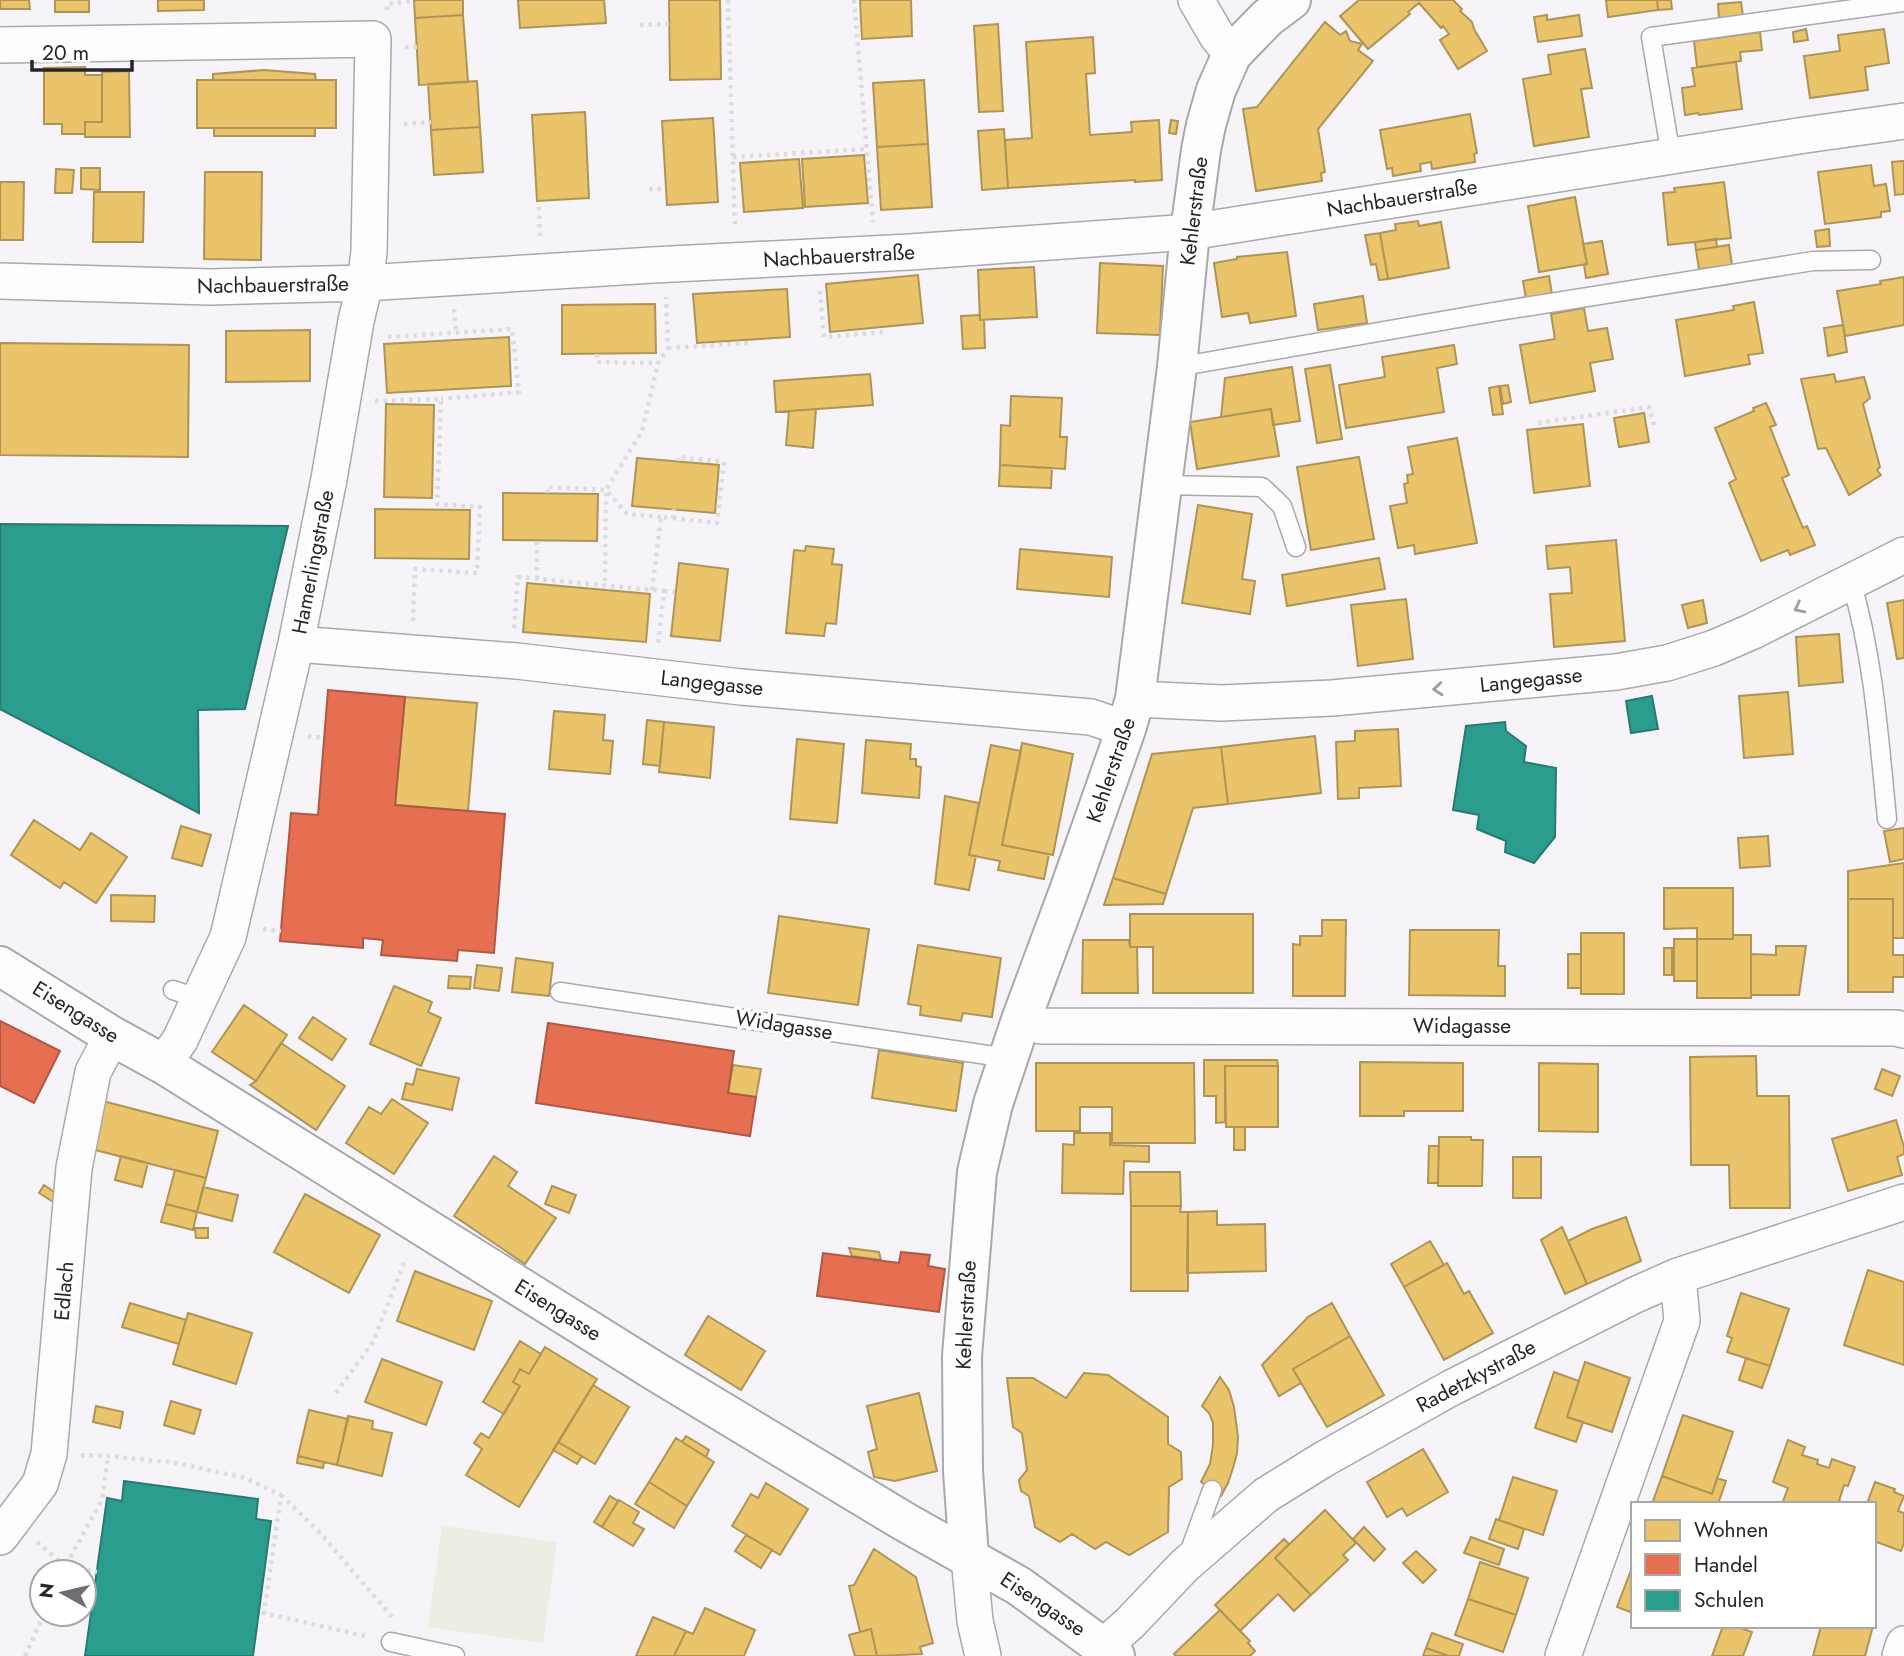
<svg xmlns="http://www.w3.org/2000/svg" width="1904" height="1656" font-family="Jost,sans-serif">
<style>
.green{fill:#ebeee2}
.homes{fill:#e9c46a;stroke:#af9456;stroke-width:2}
.shops{fill:#e76f51;stroke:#ad5945;stroke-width:2}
.schools{fill:#2a9d8f;stroke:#297970;stroke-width:2}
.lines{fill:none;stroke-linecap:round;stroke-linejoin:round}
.service-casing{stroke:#aaa8ad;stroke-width:21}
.minor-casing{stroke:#aaa8ad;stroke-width:38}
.tertiary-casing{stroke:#aaa8ad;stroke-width:42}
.secondary-casing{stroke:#aaa8ad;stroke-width:42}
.path{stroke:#dcdbdd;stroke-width:4.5;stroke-dasharray:3.5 5;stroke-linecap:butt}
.service{stroke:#fefdfe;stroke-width:18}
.minor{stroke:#fefdfe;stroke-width:35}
.tertiary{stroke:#fefdfe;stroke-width:38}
.secondary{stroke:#fefdfe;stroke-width:38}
.oneway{stroke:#9d9c9e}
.labels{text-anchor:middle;stroke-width:7;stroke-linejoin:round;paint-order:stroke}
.street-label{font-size:21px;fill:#272529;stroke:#fff}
</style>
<rect width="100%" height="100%" fill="#f6f3f9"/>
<!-- green -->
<path class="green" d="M442 1526 557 1542 543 1643 428 1627Z"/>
<!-- homes -->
<path class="homes" d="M0 0H29L30 9H0Z
M55 0H89V12H55Z
M158 0H204V10L158 11Z
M414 0H463V15L415 18Z
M518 0H604L606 23 520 28Z
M669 0H720L721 79 670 80Z
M860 0H911L912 36 862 39Z
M1359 0H1453L1462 9 1460 11 1472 22 1474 29 1487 51 1458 69 1440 40 1449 34 1443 26 1441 28 1419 3 1408 12 1410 14 1368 49 1340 16Z
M1606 0H1657L1658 10 1608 17Z
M1657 0H1671L1672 9 1658 10Z
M1741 2 1743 16 1719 19 1718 4Z
M463 15 468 82 419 85 415 18Z
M1547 15V20L1579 15 1582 36 1538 42 1534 17Z
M1325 22 1340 35 1346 31 1350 41 1362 44 1358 50 1373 61 1318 129 1325 172 1321 173 1322 181 1256 191 1243 109 1257 107Z
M998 24 1003 111 979 112 974 26Z
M1806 29 1808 40 1794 42 1793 32Z
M1884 29 1889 63 1865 67 1868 90 1810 98 1804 56 1840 51 1838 35Z
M1760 32 1762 50 1740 52 1741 61 1697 67 1694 41Z
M1093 37 1095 73 1086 74 1090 135 1132 132 1131 122 1159 120 1162 180 1135 182V180L1008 188 1005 140 1032 138 1026 42Z
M1585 49 1592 88 1581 89 1589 137 1534 146 1523 79 1551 74 1548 55Z
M1736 62 1742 109 1699 115 1698 113 1685 115 1682 88 1695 86 1692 68Z
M85 67V75H102V122H85V134H62V124H44V68Z
M264 70 315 74 316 80H213V74Z
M129 71 130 137H85V122H102V72Z
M197 80H336V128H197Z
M924 80 928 144 877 147 873 83Z
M477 81 480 127 431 130 428 84Z
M585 112 589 198 537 201 532 115Z
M1470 114 1477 153 1474 154 1475 162 1432 169 1431 162 1420 164 1421 171 1393 176 1392 168 1387 169 1380 130Z
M713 118 718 202 667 205 662 121Z
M1171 120 1178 121 1176 134 1169 133Z
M480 127 483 172 434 175 431 130Z
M214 128H315V136H214Z
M1004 129 1008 188 982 190 978 131Z
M928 144 932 207 881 210 877 147Z
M864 155 868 203 805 207 802 159Z
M799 159 803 208 744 212 740 163Z
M1902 161H1904V194L1895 195 1892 162Z
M1871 165 1874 186 1886 184 1890 211 1881 212V217L1825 224 1818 172Z
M81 168H100V190L81 189Z
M56 169 74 170 72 193H55Z
M205 172H262L261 260 204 259Z
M0 182H24L23 240H0Z
M1724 182 1731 238 1668 245 1663 193 1675 192 1674 188Z
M94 192H144L143 242H93Z
M1575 197 1587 264 1539 272 1528 206Z
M1418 221 1419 226 1441 222 1449 268 1388 279 1380 233 1396 230 1395 224Z
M1829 229 1830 246 1817 247 1815 231Z
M1380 233 1388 279 1379 280 1376 264 1371 265 1365 235Z
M1716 239 1717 247 1696 250 1695 242Z
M1602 241 1608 274 1586 278 1584 265 1587 264 1583 244Z
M1729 245 1732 265 1699 269 1696 250Z
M1287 252 1296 316 1250 323 1248 313 1222 317 1214 263 1237 259V257Z
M1100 263 1163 266 1160 335 1097 333Z
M1034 267 1037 317 980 320 978 270Z
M918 275 923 323 830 332 826 284Z
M1549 276 1552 294 1526 299 1523 281Z
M1904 277V325L1845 336 1837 291 1881 284 1880 281Z
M787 289 790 337 697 343 693 294Z
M1363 296 1367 323 1318 330 1314 304Z
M1754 302 1763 353 1748 355 1750 364 1685 376 1676 320 1734 310 1733 306Z
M655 304 656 353 562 354V305Z
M1584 308 1588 331 1607 328 1613 359 1590 363 1595 391 1530 403 1520 345 1555 339 1551 314Z
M980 315V320H984L985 348 963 349 961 316Z
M1843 325 1847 352 1828 356 1824 328Z
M310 330V381L226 382V331Z
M509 337 511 386 387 393 384 344Z
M0 343 189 345 188 457 0 455Z
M1454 345 1457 364 1437 368 1444 412 1346 428 1339 385 1385 377 1382 357Z
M1330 365 1342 439 1317 443 1305 369Z
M1292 367 1300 421 1273 425 1271 409 1221 417 1225 378Z
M870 374 873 405 776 412 774 381Z
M1834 374 1836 382 1864 377 1870 398 1863 404 1880 467 1877 470 1881 475 1849 495 1826 448 1818 449 1801 379Z
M1508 385 1511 402 1503 404 1500 386Z
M1499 386 1503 414 1493 415 1489 388Z
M1011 396 1062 398 1060 437H1067L1065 469 1000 465 1001 425 1010 426Z
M1766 403 1776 425 1770 427 1789 475 1782 478 1803 528 1807 526 1815 545 1790 555 1788 550 1761 561 1729 483 1736 479 1715 428 1754 411 1753 408Z
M386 404 434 405 432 498 384 497Z
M816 409 813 448 786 445 789 411Z
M1271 409 1279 456 1197 469 1190 422Z
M1644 413 1649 442 1619 447 1614 418Z
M1583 424 1590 486 1534 493 1527 430Z
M1457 438 1477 543 1415 554 1414 545 1398 548 1390 506 1407 503 1404 484 1408 483 1407 475 1413 474 1408 447Z
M1359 457 1374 539 1311 550 1297 467Z
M637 458 719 465 715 513 632 506Z
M1000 465 1052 468 1051 488 999 486Z
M503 493 598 494 597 541 503 540Z
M1198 505 1252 514 1242 579 1255 581 1250 614 1182 603Z
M375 509 470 510 469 559 375 558Z
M1616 540 1625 641 1554 647 1550 594 1572 593 1570 567 1548 569 1546 546Z
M806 546 834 549 832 564 842 565 836 624 826 623 824 636 786 633 794 550 805 551Z
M1020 549 1112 557 1109 597 1017 589Z
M1379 558 1385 589 1287 606 1282 575Z
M679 563 728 569 720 641 671 636Z
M527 583 650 594 646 642 523 632Z
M1406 599 1413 659 1358 666 1351 605Z
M1703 600 1707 623 1688 628 1682 605Z
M1904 600V658L1897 659 1887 603Z
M1839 634 1843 682 1799 686 1796 637Z
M1788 692 1793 754 1744 758 1739 696Z
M405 697 477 703 468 811 395 805Z
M554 711 605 715 603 740 613 741 610 774 549 769Z
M647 720 664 722 660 766 643 764Z
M664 722 714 727 710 778 659 772Z
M1398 729 1401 786 1359 788V798L1338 799 1336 742 1355 741V731Z
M1315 736 1321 793 1228 804 1221 747Z
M797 739 844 744 837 823 790 819Z
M866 740 911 744 910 759H916V766L921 767 919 798 862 793Z
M1022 743 1073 754 1053 855 1002 845Z
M991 745 1021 751 1002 845 1049 854 1044 879 998 870 1000 861 969 855Z
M1221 747 1228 804 1193 808 1166 894 1113 878 1152 754Z
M945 796 979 803 969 855 976 856 969 890 935 884Z
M34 820 80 850 91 833 127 857 96 903 64 882 60 888 11 855Z
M181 826 211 835 202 866 172 858Z
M1904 828V859L1890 862 1884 831Z
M1768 836 1770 866 1740 868 1738 838Z
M1904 863V938H1893V899H1848V871Z
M1113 878 1166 894 1163 904 1104 905Z
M1664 888H1733V939H1697V928L1664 929Z
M111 895 155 896 154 922 111 921Z
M1848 899H1893V955H1904V977H1893V992H1848Z
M1130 914H1253V993H1153V947H1130Z
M779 916 869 929 858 1005 768 993Z
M1322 920H1346L1345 996H1293V944L1300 945V936H1322Z
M1410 930H1499L1498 966H1505V996L1409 995Z
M1581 933H1624V994H1581Z
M1733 935H1751V998H1697V939H1733Z
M1674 939H1697V981H1674Z
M1083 940H1129L1130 947H1137L1138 993H1082Z
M918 945 1001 958 992 1017 963 1013 961 1021 920 1015 921 1006 908 1004Z
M1776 946H1806L1799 995H1751V954L1776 955Z
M1664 948H1672V975H1664Z
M1568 954H1581V988H1568Z
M516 958 553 963 549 996 512 992Z
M477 965 502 968 499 991 474 988Z
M449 976 471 977 470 989 448 988Z
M394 986 432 1002 428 1012 441 1018 421 1066 370 1044Z
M244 1005 287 1035 256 1081 212 1052Z
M313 1017 346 1039 332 1060 299 1038Z
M281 1043 345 1086 316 1130 250 1085 256 1081Z
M879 1050 963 1063 956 1111 872 1098Z
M1756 1056 1757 1096H1789L1790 1208H1730L1729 1165H1691L1690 1057Z
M1204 1060H1277L1278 1066H1225V1122L1216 1123V1096H1204Z
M1360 1062 1463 1063V1111H1404V1116H1360Z
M1036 1063H1194L1195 1143H1112V1107H1080V1131H1036Z
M1539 1063 1598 1064V1132L1539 1131Z
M733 1065 761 1069 756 1097 728 1093Z
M1225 1066H1278V1127H1226Z
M417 1069 459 1078 452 1110 402 1099 406 1083 413 1085Z
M1882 1069 1900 1076 1892 1096 1875 1089Z
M392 1099 428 1123 394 1174 346 1143 369 1107 381 1114Z
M99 1100 218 1131 206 1178 87 1148Z
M1896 1120 1904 1147V1154L1897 1157 1902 1175 1848 1191 1832 1139Z
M1234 1127H1245V1150H1234Z
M1074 1133H1110V1145L1149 1146V1162L1124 1161 1123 1194 1062 1193 1063 1144 1074 1145Z
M1439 1137H1471V1140H1483L1482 1186H1438Z
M1429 1146H1439L1438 1183H1428Z
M121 1156 148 1163 142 1187 115 1180Z
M494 1156 517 1172 508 1186 556 1218 525 1264 454 1216Z
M1513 1157H1541V1198H1513Z
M175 1170 206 1178 197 1212 166 1204Z
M1130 1172H1180L1181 1206H1131Z
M44 1185 63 1198 58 1205 39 1193Z
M552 1186 576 1195 569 1213 545 1204Z
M203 1187 238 1195 232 1221 197 1212Z
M305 1194 380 1235 349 1293 274 1252Z
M166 1204 197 1212 193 1230 161 1222Z
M1131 1206H1181L1180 1212H1188V1291H1131Z
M1217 1211V1225L1265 1224 1266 1271 1187 1273 1188 1212Z
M1626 1217 1641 1261 1587 1284 1568 1241 1592 1229Z
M1562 1227 1587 1284 1565 1294 1541 1240Z
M195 1228H208V1238H196Z
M1430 1241 1444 1265 1404 1287 1391 1264Z
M849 1248 879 1252 881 1260 852 1256Z
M1447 1263 1464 1294 1469 1291 1493 1333 1444 1360 1404 1287Z
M1868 1270 1904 1282V1365L1844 1345Z
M415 1271 492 1301 474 1350 397 1321Z
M1741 1293 1789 1309 1770 1366 1727 1352 1732 1338 1727 1336Z
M130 1303 186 1320 179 1344 122 1327Z
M1332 1303 1350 1336 1293 1369 1301 1383 1279 1396 1262 1365 1308 1317Z
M188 1313 252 1333 236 1384 173 1364Z
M708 1316 765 1351 741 1390 685 1355Z
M1350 1336 1384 1395 1327 1427 1293 1369Z
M520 1341 541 1354 529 1374 520 1369 513 1382 520 1386 504 1414 483 1402Z
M545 1347 597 1379 519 1507 466 1475 482 1449 474 1443 481 1433 489 1438 520 1386 513 1382 520 1369 529 1374Z
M1746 1358 1770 1366 1762 1388 1739 1380Z
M382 1359 442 1382 426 1425 365 1402Z
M1585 1362 1630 1378 1612 1432 1567 1417Z
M1554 1372 1579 1381 1567 1417 1583 1422 1576 1442 1535 1428Z
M1084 1373 1108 1375 1168 1417V1444L1181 1452 1182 1479 1169 1487 1168 1532 1129 1555 1106 1542 1095 1549 1072 1534 1060 1542 1035 1527 1029 1496 1021 1491 1019 1480 1027 1470 1022 1433 1013 1427 1007 1378H1033L1066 1398Z
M1220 1377 1229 1390 1234 1407 1238 1437 1237 1453 1233 1468 1228 1483 1221 1496 1201 1482 1210 1464 1213 1445V1423L1209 1413 1202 1406Z
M593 1385 629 1407 595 1464 558 1442Z
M919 1393 937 1471 895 1481 874 1477 868 1452 877 1449 867 1406Z
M171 1401 201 1410 194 1434 164 1425Z
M96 1406 123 1412 120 1428 93 1422Z
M309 1410 348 1419 337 1465 298 1456Z
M1683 1415 1733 1432 1712 1494 1662 1476Z
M348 1416 373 1421 372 1429 392 1433 382 1476 337 1465Z
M686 1436 709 1450 706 1457 682 1442Z
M676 1438 714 1462 687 1506 649 1482Z
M1788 1440 1805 1447 1802 1455 1818 1460 1817 1464 1829 1468 1832 1459 1855 1467 1848 1486 1844 1485 1839 1501 1847 1504H1782L1788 1488 1773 1482Z
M558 1442 582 1456 577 1464 553 1450Z
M1423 1449 1448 1492 1407 1516 1402 1508 1387 1517 1367 1482Z
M298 1456 324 1462 323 1468 297 1463Z
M1662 1476 1712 1494 1717 1478 1726 1481 1718 1504H1652Z
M1513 1477 1557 1491 1543 1535 1499 1520Z
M649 1482 687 1506 674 1528 635 1504Z
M1875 1482 1895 1489 1894 1492 1904 1496 1898 1511 1904 1513V1543L1901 1551 1874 1541V1504H1870L1871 1502 1868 1501Z
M766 1483 808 1509 780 1555 732 1526 751 1494 758 1498Z
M610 1496 618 1501 602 1527 594 1522Z
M619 1500 639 1512 633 1523 644 1529 633 1546 602 1527Z
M1325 1510 1356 1543 1343 1555 1348 1560 1311 1595 1275 1558Z
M1496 1519 1524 1529 1518 1549 1489 1539Z
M1364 1527 1385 1549 1374 1561 1353 1539Z
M746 1535 772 1550 761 1568 735 1551Z
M1471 1537 1504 1549 1499 1565 1464 1553Z
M1284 1539 1289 1544 1275 1558 1311 1595 1294 1611 1278 1594 1240 1631 1215 1605Z
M874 1549 916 1577 933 1643 920 1647 922 1654 877 1656 871 1629 860 1632 849 1586 854 1585Z
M1416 1551 1436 1570 1423 1583 1403 1563Z
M1480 1562 1528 1578 1516 1615 1468 1599Z
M1633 1565V1613L1617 1607Z
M1468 1599 1516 1615 1503 1652 1455 1635Z
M705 1608 755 1630 744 1656H674L686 1631 693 1634Z
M1220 1610 1250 1641 1248 1643 1255 1651 1250 1656H1175L1174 1654Z
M653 1617 686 1631 674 1656H636Z
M1723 1626H1736L1752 1632 1743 1656H1712Z
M1821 1626H1873L1865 1656H1813Z
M871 1629 877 1656H855L849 1635Z
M1432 1633 1463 1644 1459 1656H1449L1426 1648Z
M1426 1648 1449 1656H1423Z"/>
<!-- shops -->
<path class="shops" d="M328 690 405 697 395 805 505 814 494 953 458 950 457 961 381 955 383 940 363 938V948L280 941 291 813 318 815Z
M0 1021 60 1051 34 1103 0 1086Z
M548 1023 734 1051 728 1093 756 1097 750 1136 536 1103Z
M901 1252 930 1255 928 1266 945 1269 939 1312 817 1296 823 1253 899 1263Z"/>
<!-- schools -->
<path class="schools" d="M0 524 288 526 245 709 198 710 199 813 0 709Z
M1652 696 1658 729 1631 733 1626 701Z
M1505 722 1506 731 1526 746 1524 762 1556 768 1555 837 1534 863 1505 852 1506 841 1477 829 1479 815 1453 810 1466 726Z
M124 1481 258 1499 256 1519 271 1521 253 1656H85L107 1498 122 1501Z"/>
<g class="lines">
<defs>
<path id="service" d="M1671 156 1651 37 1904 2
M1177 367 1493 312 1813 261 1871 260
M1162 485 1262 487 1282 506 1296 547
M1851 581C1874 659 1879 739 1887 819
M173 990 199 999
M560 992 1008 1058
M1189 1553 1212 1490
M391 1642 455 1656"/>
<path id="minor" d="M1196 0 1217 36 1232 54
M0 45 373 39 369 252 365 283 356 321 329 479 296 644 228 937 180 1040 163 1064
M0 281 210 287 365 283 653 265 910 252 1190 232 1805 135 1904 121
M296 644 517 661 741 687 1091 717 1126 729
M1135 699 1222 703 1332 698 1616 672 1667 663 1714 648 1753 631 1904 555
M1021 1020 1041 1026 1896 1028 1904 1030
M0 1537 40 1484 49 1454 74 1168 93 1072 112 1036
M969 1557 975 1621 983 1656
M1104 1646 1130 1623 1184 1566 1266 1495 1324 1459 1451 1388 1635 1295 1678 1276 1904 1202
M1563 1656 1682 1321 1678 1276
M1900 1656 1904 1644"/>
<path id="tertiary" d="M969 1557 963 1471 962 1356 977 1172 993 1104 1021 1020 1070 888 1126 729 1135 699 1177 367 1190 232 1201 150 1206 125 1216 90 1232 54 1267 18 1291 0"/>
<path id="secondary" d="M0 966 112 1036 163 1064 653 1370 905 1522 1019 1586 1115 1656"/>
</defs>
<!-- service casing -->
<use href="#service" class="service-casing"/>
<!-- minor casing -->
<use href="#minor" class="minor-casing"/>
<!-- tertiary casing -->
<use href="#tertiary" class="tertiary-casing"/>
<!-- secondary casing -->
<use href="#secondary" class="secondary-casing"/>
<!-- path -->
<path class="path" d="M728 0 735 229
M854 0 873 222
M387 10V4L414 1
M640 25 669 24
M405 47H417
M404 124 431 122
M733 157 867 149
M649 189H666
M539 207 540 240
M820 291 824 337 885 332
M454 309 456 333
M388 337 512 329 519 392 441 399
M668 348 749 343
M597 354V362L658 363
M375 401 441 399 437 504 480 507 477 573 415 569 413 621
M1538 423 1649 407 1654 425
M548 493 547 487 606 490 605 585
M661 517 627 514 606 490 642 431 658 363 668 348 666 297
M673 518 717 523 724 462 678 457V461
M537 579V541
M652 590 661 517 673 518 674 509
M664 591 675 592
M514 628 518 577 652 590 664 591 658 643
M308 736 324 738
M263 929 281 931
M336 1393 373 1342 406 1258
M81 1455 108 1456 177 1463 245 1478 281 1495 264 1613 369 1637
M281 1495 321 1534 393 1618
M37 1542 65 1566 97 1572
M62 1572 102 1500 108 1456
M25 1656 44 1614"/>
<!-- service -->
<use href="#service" class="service"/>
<!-- minor -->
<use href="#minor" class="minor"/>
<!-- tertiary -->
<use href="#tertiary" class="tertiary"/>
<!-- secondary -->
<use href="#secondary" class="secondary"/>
</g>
<!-- one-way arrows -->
<defs><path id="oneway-chevron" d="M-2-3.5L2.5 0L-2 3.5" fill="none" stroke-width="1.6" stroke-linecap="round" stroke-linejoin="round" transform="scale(1.75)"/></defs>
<g class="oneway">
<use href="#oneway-chevron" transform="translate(1799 608) rotate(153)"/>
<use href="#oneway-chevron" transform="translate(1438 689) rotate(175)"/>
</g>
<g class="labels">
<!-- street labels -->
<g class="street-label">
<text transform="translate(1402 198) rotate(-9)" y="7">Nachbauerstraße</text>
<text transform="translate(1194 211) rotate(-83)" y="7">Kehlerstraße</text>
<text transform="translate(839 256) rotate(-3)" y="7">Nachbauerstraße</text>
<text transform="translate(273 285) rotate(-1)" y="7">Nachbauerstraße</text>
<text transform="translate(313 562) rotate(-79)" y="7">Hamerlingstraße</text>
<text transform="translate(1531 680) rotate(-6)" y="7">Langegasse</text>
<text transform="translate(712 683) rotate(6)" y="7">Langegasse</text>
<text transform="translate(1111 770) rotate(-71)" y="7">Kehlerstraße</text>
<text transform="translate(76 1012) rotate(32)" y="7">Eisengasse</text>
<text transform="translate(784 1025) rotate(9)" y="7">Widagasse</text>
<text x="1462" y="1033">Widagasse</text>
<text transform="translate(64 1291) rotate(-85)" y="7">Edlach</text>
<text transform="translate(558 1310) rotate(32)" y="7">Eisengasse</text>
<text transform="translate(966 1315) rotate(-87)" y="7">Kehlerstraße</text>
<text transform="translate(1476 1376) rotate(-28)" y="7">Radetzkystraße</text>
<text transform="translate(1043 1604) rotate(34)" y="7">Eisengasse</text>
</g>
</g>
<!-- legend -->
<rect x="1631" y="1502" width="245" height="126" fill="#ffffff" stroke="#a9a8a9" stroke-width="2"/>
<rect x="1645" y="1520" width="35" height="21" fill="#e9c46a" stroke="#a9a8a9" stroke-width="2"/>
<text x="1694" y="1537" font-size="21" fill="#272529">Wohnen</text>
<rect x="1645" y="1554" width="35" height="21" fill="#e76f51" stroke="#a9a8a9" stroke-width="2"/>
<text x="1694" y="1572" font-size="21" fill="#272529">Handel</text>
<rect x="1645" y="1590" width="35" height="21" fill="#2a9d8f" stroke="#a9a8a9" stroke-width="2"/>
<text x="1694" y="1607" font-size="21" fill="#272529">Schulen</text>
<!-- north arrow -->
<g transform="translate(63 1593) rotate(278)"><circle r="33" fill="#ffffff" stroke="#a9a8a9" stroke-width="2"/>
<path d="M0-5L12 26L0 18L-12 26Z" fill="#6f6d72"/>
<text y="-10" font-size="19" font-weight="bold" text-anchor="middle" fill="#272529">N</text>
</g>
<!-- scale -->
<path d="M32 60v10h100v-10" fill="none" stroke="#272529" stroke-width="3.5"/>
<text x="42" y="60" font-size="21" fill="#272529" stroke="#ffffff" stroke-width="5" paint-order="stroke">20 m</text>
</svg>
